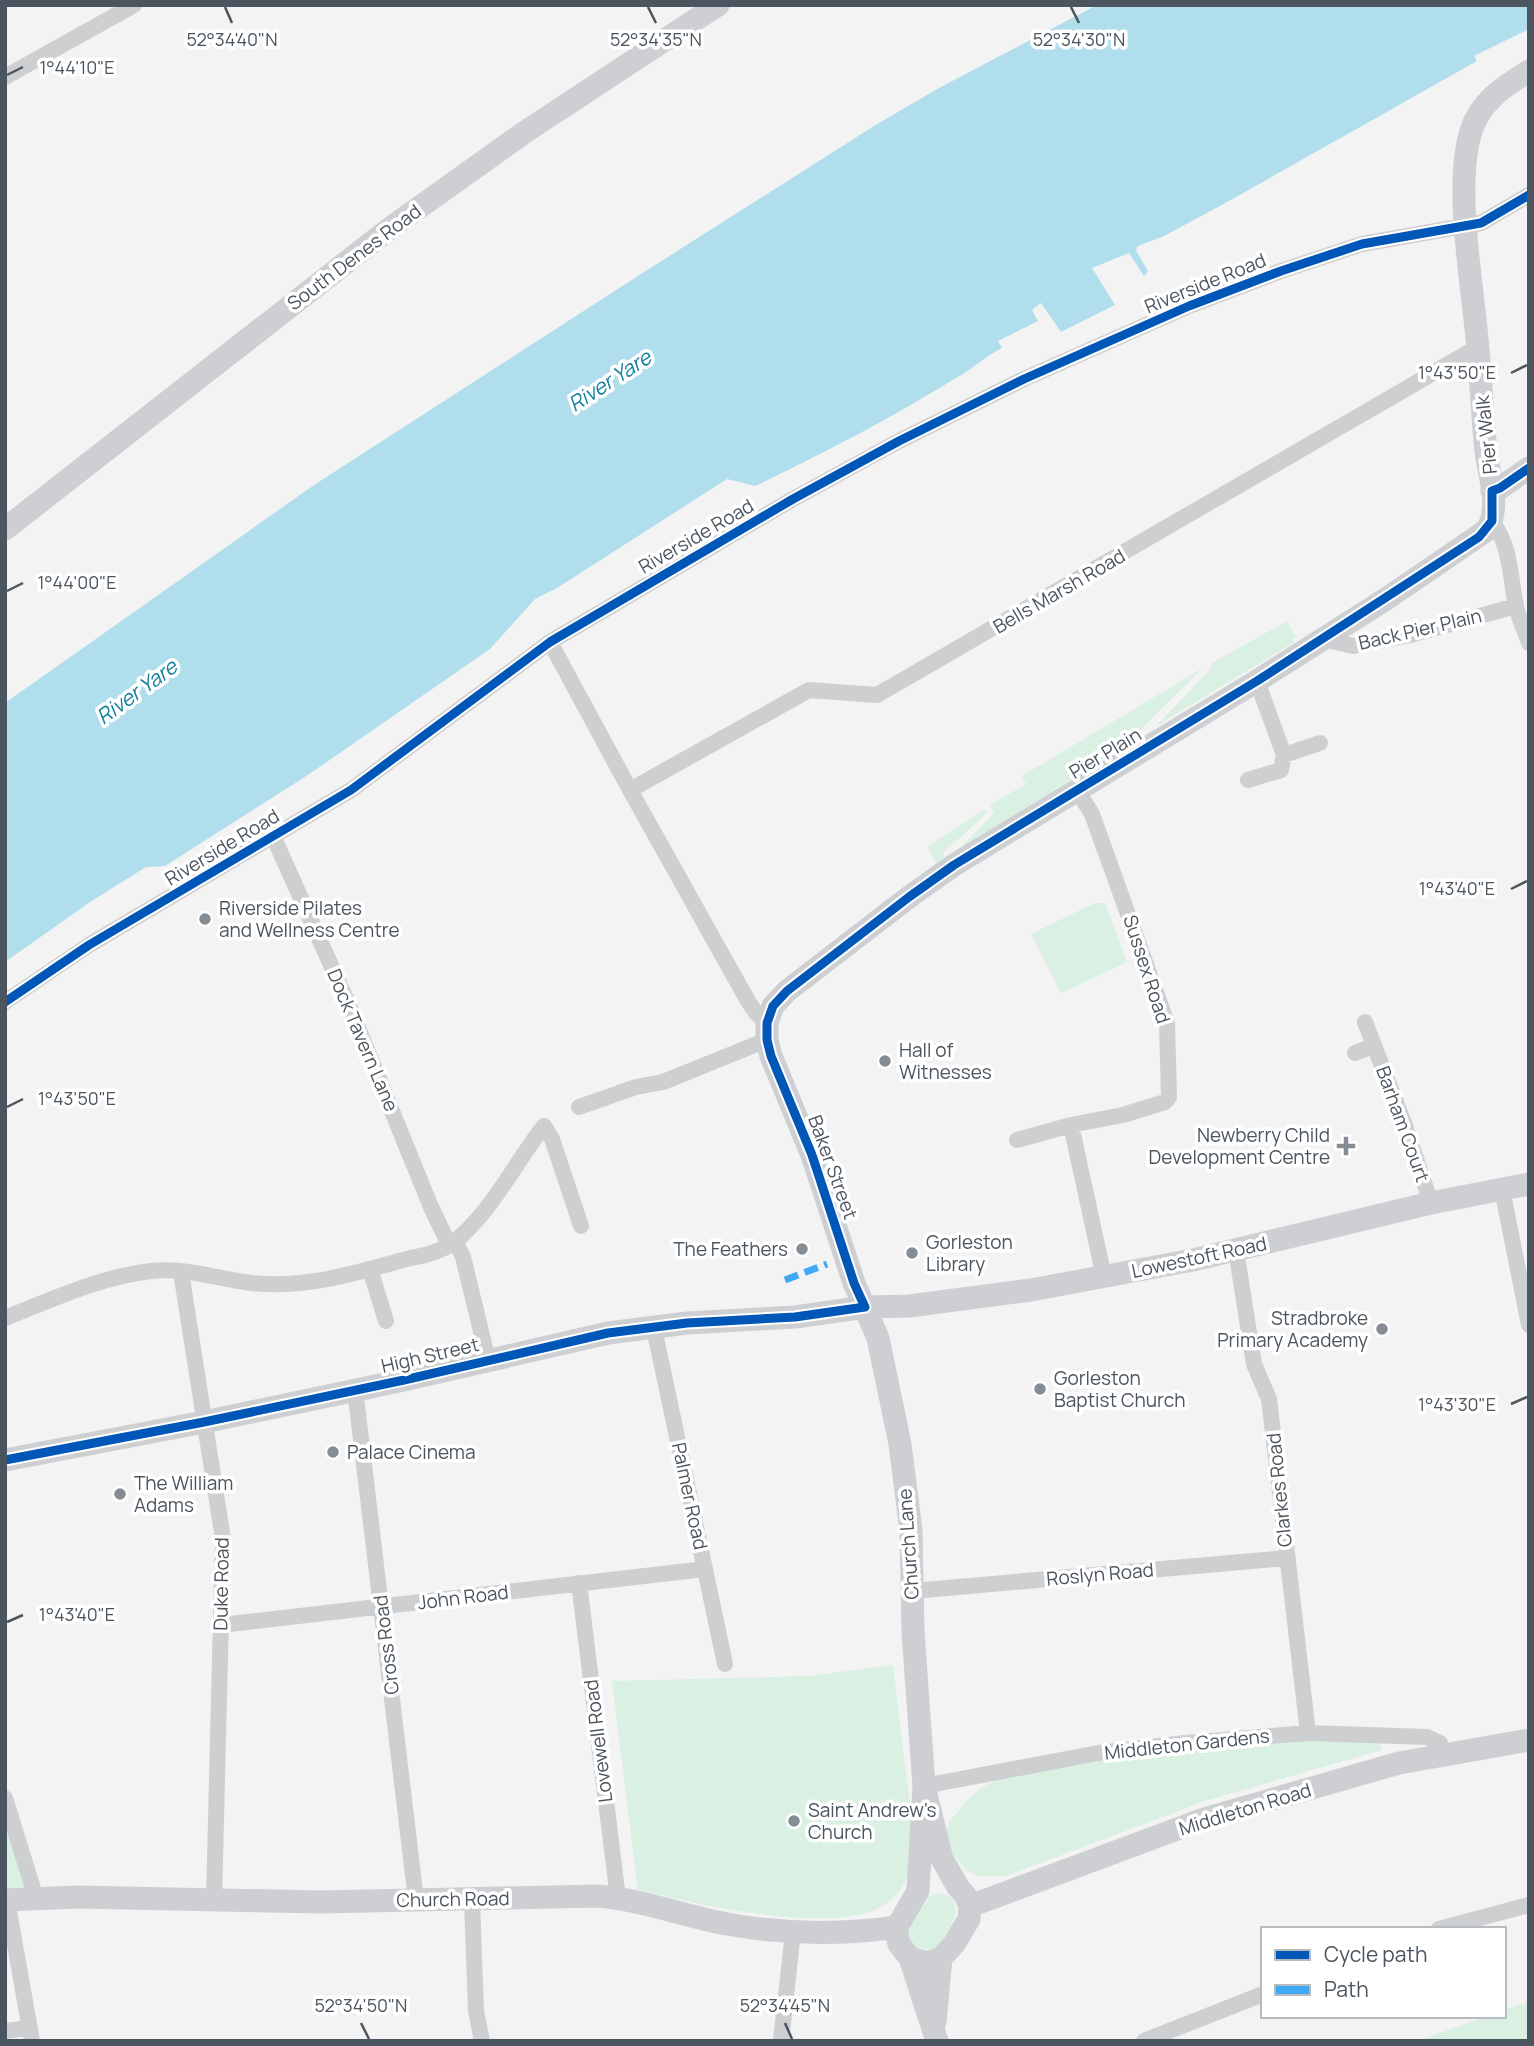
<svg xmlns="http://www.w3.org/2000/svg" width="1534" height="2046" font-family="Manrope,sans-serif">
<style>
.green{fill:#d9f0e3}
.water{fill:#b0deec}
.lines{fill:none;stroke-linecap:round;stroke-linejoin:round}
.street{stroke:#cdcfd1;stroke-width:16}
.secondary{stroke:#cecfd2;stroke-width:23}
.quiet{stroke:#3fa9f5;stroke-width:7;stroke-dasharray:14 7;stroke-linecap:butt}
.cycleway-casing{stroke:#fff;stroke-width:13}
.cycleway{stroke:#0057b8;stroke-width:9}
.ticks{fill:none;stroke:#4b555f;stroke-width:2.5}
.poi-dot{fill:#868c93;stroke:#fff;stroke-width:2.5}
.labels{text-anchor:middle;stroke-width:7;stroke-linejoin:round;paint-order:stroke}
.street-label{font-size:19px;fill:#4b555f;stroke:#fff}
.poi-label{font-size:19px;fill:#4b555f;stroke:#fff;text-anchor:start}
.water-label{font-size:21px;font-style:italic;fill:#1480a0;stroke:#fff}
.ticks-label{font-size:18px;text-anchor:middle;fill:#4b555f;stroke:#fff;stroke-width:7;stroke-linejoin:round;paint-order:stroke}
</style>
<rect width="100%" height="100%" fill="#f3f3f3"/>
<!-- green -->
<path class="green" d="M1287 621 1296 637 1292 639 1294 642 1155 727 1211 669 1212 663Z
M1203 668 1135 735 1137 738 957 851 994 813 990 805 1026 784 1022 776Z
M985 809 987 813 943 853 944 858 936 863 928 846Z
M1095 903H1105L1127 962 1061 993 1031 934Z
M893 1665C897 1699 901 1732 905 1766 909 1800 918 1843 907 1877 902 1893 885 1907 869 1912 812 1931 697 1904 638 1890L612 1681 809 1676Z
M1378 1738 1382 1750 1205 1801 1006 1876H981L970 1873 953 1855 947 1831 949 1822 970 1797 984 1786 1006 1776 1109 1759 1294 1739Z
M5 1790 18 1825 31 1890 5 1892Z
M939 1893C972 1899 948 1935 933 1950L915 1948 907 1932 930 1896Z
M1529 2002V2041H1418L1487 2016H1504V2010Z"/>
<!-- water -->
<path class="water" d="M1097 5H1529V29L1474 56 1477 61 1229 201 1164 236 1138 246 1136 250 1148 271 1144 276 1129 253 1092 268 1115 305 1061 332 1041 303 1032 310 1038 321 998 341 1002 348C988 355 978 364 966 372 898 414 827 452 755 486L727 479 557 588 535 599 490 649 308 775 165 866 146 867 90 902 5 962V703L314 485 641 274 874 126 939 88Z"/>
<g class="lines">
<!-- street -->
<path class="street" d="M5 77 134 5
M1492 521C1511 546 1510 577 1516 606 1519 619 1525 631 1529 643
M1323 639 1353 646 1410 635 1516 606
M550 642 630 790 748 1001 756 1013 767 1023
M1284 755 1320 743
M1248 780 1281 770 1284 755 1257 681
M630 790 809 690 877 695 1471 351 1478 349
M1077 790 1092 814 1167 1023 1169 1097 1165 1102 1123 1115 1071 1125 1104 1277
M273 836 348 1003 431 1207 449 1245
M5 1002 89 945 351 790 550 642 793 499 899 441 1024 379 1189 306 1281 271 1362 244 1481 223 1529 195
M1365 1022 1404 1123 1431 1203
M1355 1053 1373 1046
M579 1107 636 1087 663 1082 767 1040
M1017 1140 1071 1125
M1502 1189 1529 1325
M455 1241 463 1257 488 1360
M1236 1250 1254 1364 1269 1399 1308 1733
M370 1269 386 1321
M181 1272 223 1539 214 1900
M5 1318C53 1299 100 1277 151 1271 185 1267 218 1279 251 1283 302 1289 354 1274 403 1260 419 1256 439 1253 453 1243 492 1212 514 1164 544 1126L552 1139 581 1226
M654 1328 725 1664
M355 1389 416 1900
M579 1583 618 1898
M912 1591 1287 1558
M221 1625 705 1569
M924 1786 1098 1753 1185 1743 1308 1733 1427 1737 1440 1743 1443 1754
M5 1798 36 1898
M472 1899 476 2011 482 2041
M7 1900 32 2041
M1439 1929 1529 1905
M5 2031 29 2028
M781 2041 793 1932
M1144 2041 1263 1994"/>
<!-- secondary -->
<path class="secondary" d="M1492 491 1500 488 1529 468
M5 529 389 229 525 132 718 5
M5 1460 204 1422 404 1380 608 1333 687 1323 795 1317 865 1307 909 1306 1031 1290 1193 1260 1431 1203 1529 1184
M924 1786 942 1859 958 1887 965 1895 970 1906 969 1919 954 1944 941 1958 928 1963 910 1958 899 1944 897 1935V1927L918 1891 924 1786 913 1632 911 1531 900 1444 878 1338 854 1283 812 1155 771 1056 767 1040V1023L773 1006 787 991 909 897 954 865 1257 681 1386 599 1487 530C1501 506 1489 477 1486 451 1482 414 1481 376 1477 339 1472 281 1454 186 1471 131 1480 102 1504 86 1529 71
M5 1900 77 1897 321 1902 596 1896C641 1899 683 1916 727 1924 782 1934 841 1935 897 1927
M970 1906 1204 1819 1399 1763 1529 1740
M910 1958 937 2041
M935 2022 941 1958"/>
<!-- quiet -->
<path class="quiet" d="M785 1280 827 1264"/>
<defs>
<path id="cycleway" d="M5 1002 89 945 351 790 550 642 793 499 899 441 1024 379 1189 306 1281 271 1362 244 1481 223 1529 195
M5 1460 204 1422 404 1380 608 1333 687 1323 795 1317 865 1307 854 1283 812 1155 771 1056 767 1040V1023L773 1006 787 991 909 897 954 865 1257 681 1479 537 1492 521V491L1500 488 1529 468"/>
</defs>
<!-- cycleway casing -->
<use href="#cycleway" class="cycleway-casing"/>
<!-- cycleway -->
<use href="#cycleway" class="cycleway"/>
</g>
<!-- ticks -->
<path class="ticks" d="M225 7 232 23M648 7 656 23M1071 7 1079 23M7 75 23 67M1511 373 1527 365M7 591 23 583M1511 889 1527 881M7 1107 23 1099M1511 1404 1527 1397M7 1622 23 1615M361 2023 369 2039M785 2023 792 2039"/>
<!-- markers -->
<g class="poi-dot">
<circle cx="205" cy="919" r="7"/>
<circle cx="885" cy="1061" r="7"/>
<path d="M1342.5 1135.5h7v7h7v7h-7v7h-7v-7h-7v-7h7z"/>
<circle cx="802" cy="1249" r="7"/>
<circle cx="912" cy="1253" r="7"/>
<circle cx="1382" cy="1329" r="7"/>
<circle cx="1040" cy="1389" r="7"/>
<circle cx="333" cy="1452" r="7"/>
<circle cx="120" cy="1494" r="7"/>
<circle cx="794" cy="1821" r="7"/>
</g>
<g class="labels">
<!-- street labels -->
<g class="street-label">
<text transform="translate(354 257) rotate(-37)" y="7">South Denes Road</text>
<text transform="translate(1205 283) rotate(-22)" y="7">Riverside Road</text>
<text transform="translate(1486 435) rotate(-96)" y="7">Pier Walk</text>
<text transform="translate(696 536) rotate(-30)" y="7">Riverside Road</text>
<text transform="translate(1059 591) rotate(-30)" y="7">Bells Marsh Road</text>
<text transform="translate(1420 629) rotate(-13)" y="7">Back Pier Plain</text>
<text transform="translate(1105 753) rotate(-31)" y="7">Pier Plain</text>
<text transform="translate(222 847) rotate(-31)" y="7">Riverside Road</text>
<text transform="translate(1147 969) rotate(72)" y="7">Sussex Road</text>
<text transform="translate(363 1040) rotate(67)" y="7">Dock Tavern Lane</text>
<text transform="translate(1403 1124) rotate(70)" y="7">Barham Court</text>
<text transform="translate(833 1167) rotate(70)" y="7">Baker Street</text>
<text transform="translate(1199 1257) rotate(-12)" y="7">Lowestoft Road</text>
<text transform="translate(430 1355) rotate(-13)" y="7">High Street</text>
<text transform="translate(1279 1490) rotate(-96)" y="7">Clarkes Road</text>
<text transform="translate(690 1496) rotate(78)" y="7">Palmer Road</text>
<text transform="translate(908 1544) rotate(-94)" y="7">Church Lane</text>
<text transform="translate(1100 1574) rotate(-5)" y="7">Roslyn Road</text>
<text transform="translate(221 1584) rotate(-89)" y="7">Duke Road</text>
<text transform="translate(463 1597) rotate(-7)" y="7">John Road</text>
<text transform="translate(386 1645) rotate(-97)" y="7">Cross Road</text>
<text transform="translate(598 1741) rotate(-97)" y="7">Lovewell Road</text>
<text transform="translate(1187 1744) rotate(-6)" y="7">Middleton Gardens</text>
<text transform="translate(1245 1809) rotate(-17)" y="7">Middleton Road</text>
<text transform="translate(453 1899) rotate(-1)" y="7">Church Road</text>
</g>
<!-- poi labels -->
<g class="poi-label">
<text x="219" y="915">Riverside Pilates<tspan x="219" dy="22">and Wellness Centre</tspan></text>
<text x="899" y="1057">Hall of<tspan x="899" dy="22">Witnesses</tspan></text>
<text x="1330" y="1142" text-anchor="end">Newberry Child<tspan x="1330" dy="22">Development Centre</tspan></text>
<text x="926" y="1249">Gorleston<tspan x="926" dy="22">Library</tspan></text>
<text x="788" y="1256" text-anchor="end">The Feathers</text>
<text x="1368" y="1325" text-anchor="end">Stradbroke<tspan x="1368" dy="22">Primary Academy</tspan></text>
<text x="1054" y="1385">Gorleston<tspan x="1054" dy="22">Baptist Church</tspan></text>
<text x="347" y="1459">Palace Cinema</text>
<text x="134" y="1490">The William<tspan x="134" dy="22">Adams</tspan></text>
<text x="808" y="1817">Saint Andrew's<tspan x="808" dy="22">Church</tspan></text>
</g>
<!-- water labels -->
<g class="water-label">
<text transform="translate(610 381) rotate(-33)" y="7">River Yare</text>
<text transform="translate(137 692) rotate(-36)" y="7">River Yare</text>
</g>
</g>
<g class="ticks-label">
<text x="232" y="46">52°34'40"N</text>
<text x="1079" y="46">52°34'30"N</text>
<text x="656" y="46">52°34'35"N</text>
<text x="77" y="74">1°44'10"E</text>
<text x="1457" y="379">1°43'50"E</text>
<text x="77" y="589">1°44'00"E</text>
<text x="1457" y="895">1°43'40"E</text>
<text x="77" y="1105">1°43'50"E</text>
<text x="1457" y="1411">1°43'30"E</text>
<text x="77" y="1621">1°43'40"E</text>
<text x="361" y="2012">52°34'50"N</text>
<text x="785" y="2012">52°34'45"N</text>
</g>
<!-- border -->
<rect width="1534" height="2046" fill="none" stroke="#4b555f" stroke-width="14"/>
<!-- legend -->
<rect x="1261" y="1927" width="245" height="91" fill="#ffffff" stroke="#b7bbbf" stroke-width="2"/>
<rect x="1275" y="1950" width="35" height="10" fill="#0057b8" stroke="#b7bbbf" stroke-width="2"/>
<text x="1324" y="1962" font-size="21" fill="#4b555f">Cycle path</text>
<rect x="1275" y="1985" width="35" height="10" fill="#3fa9f5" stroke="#b7bbbf" stroke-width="2"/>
<text x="1324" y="1997" font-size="21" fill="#4b555f">Path</text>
</svg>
